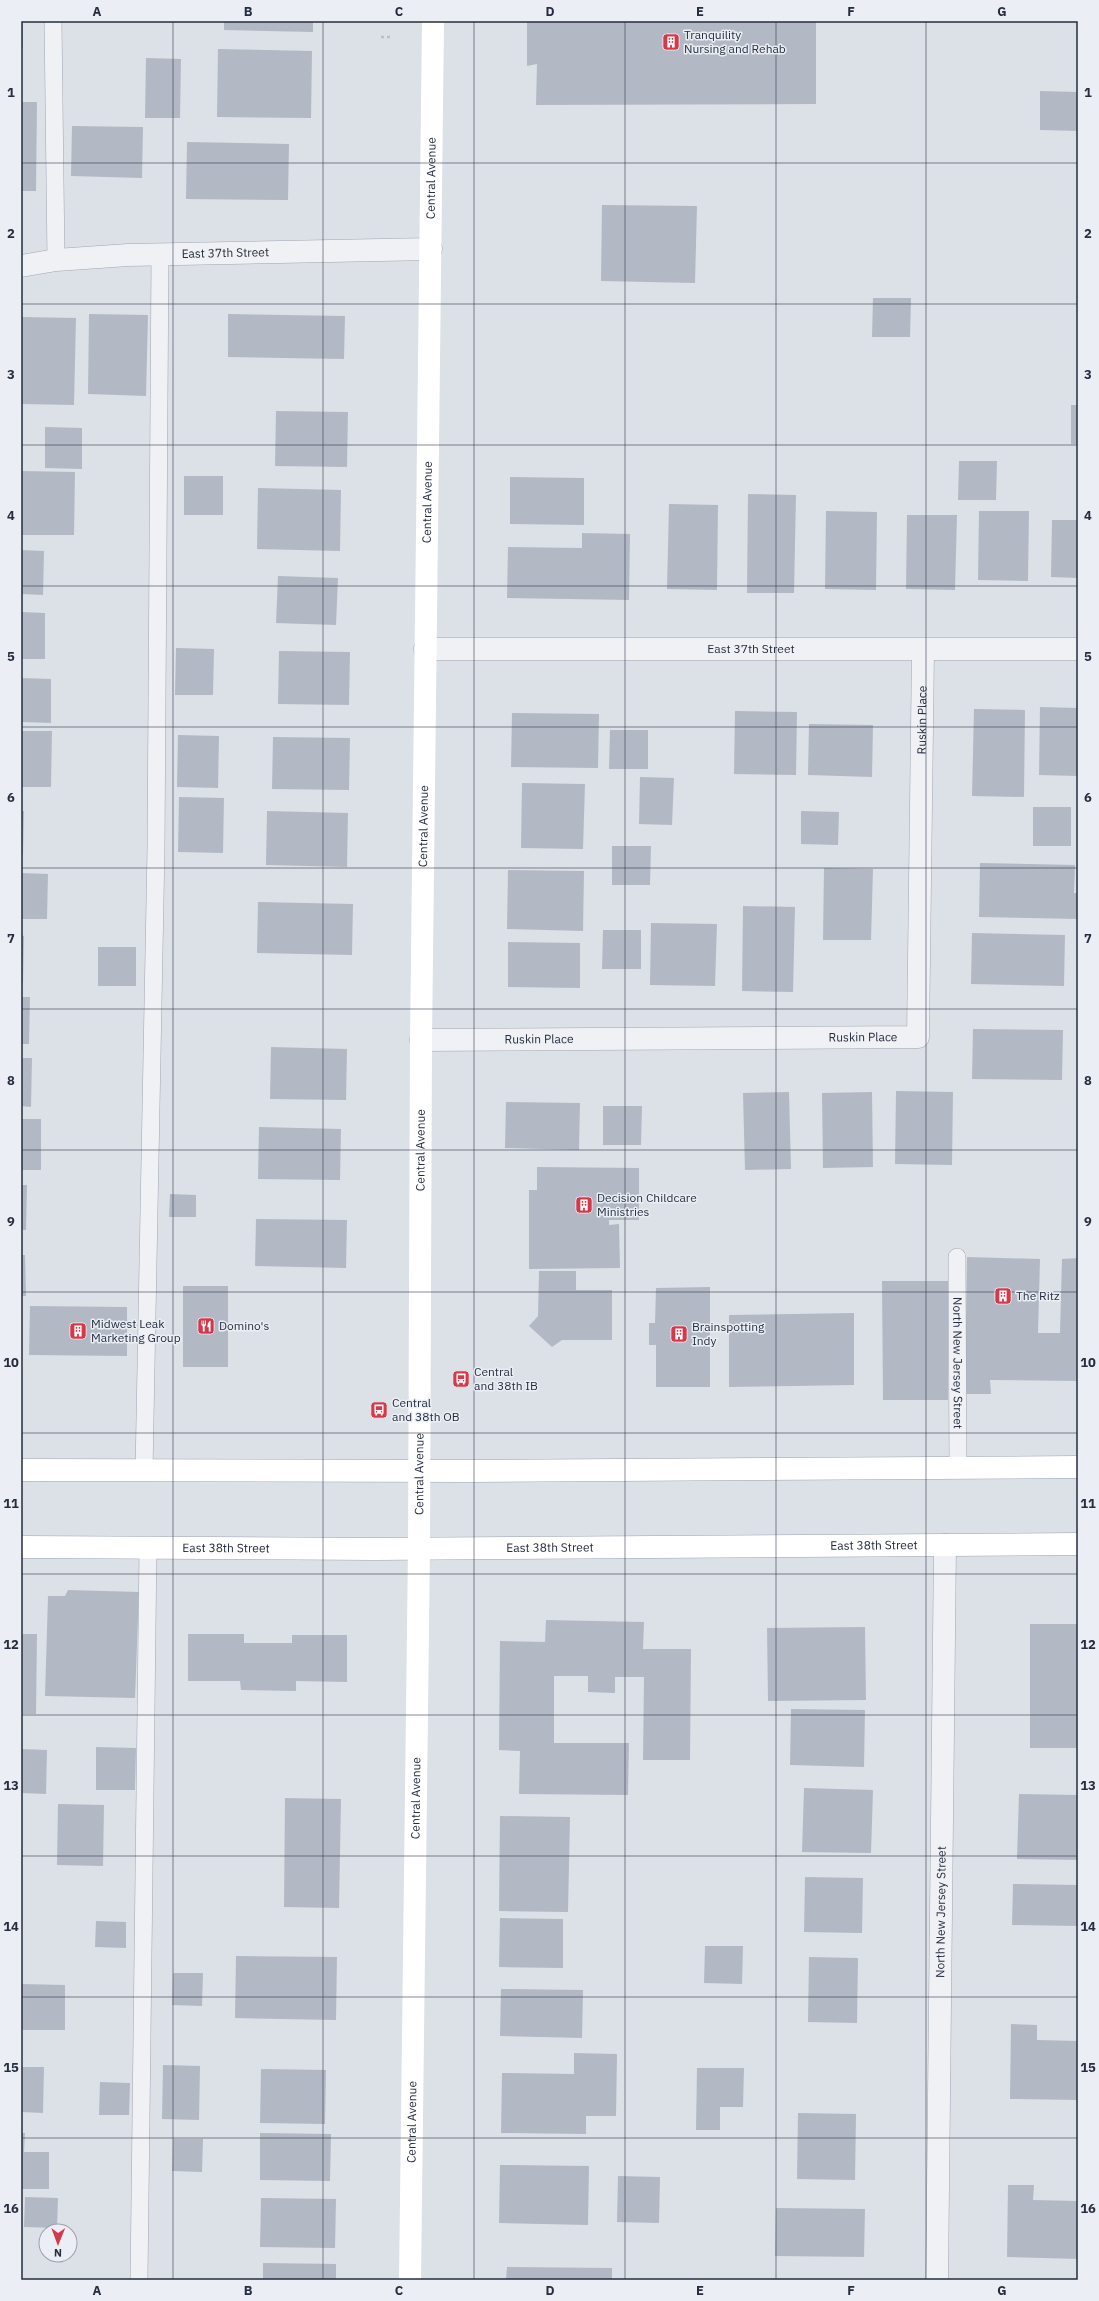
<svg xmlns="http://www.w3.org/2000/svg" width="1099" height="2301" font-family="'IBM Plex Sans',sans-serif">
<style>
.building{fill:#b3b9c4}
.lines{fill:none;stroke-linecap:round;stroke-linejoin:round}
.lane-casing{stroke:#a1a7b1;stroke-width:18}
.street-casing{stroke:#a1a7b1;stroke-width:23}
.primary-casing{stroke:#9ba4b3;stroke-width:23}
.path{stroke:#babec5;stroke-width:2.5;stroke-dasharray:3 3;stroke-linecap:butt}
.lane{stroke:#eff1f5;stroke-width:17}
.street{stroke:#eff1f5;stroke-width:22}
.secondary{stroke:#fff;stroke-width:22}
.primary{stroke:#fff;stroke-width:22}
.grid{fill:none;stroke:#252d3e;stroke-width:1;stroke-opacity:0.55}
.labels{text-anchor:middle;stroke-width:3;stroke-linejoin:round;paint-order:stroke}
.poi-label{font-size:12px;fill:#252d3e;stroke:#ebeff5;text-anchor:start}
.street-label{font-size:12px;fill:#252d3e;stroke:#ebeff5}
.neatline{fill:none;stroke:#252d3e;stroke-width:1.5}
.grid-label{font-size:13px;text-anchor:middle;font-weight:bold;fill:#252d3e}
</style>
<rect width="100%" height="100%" fill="#dce0e7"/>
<!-- building -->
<path class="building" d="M21 21H23V48H21Z
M224 21H313V32L224 30Z
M527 21H816V104L536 105 537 64 527 66Z
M218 49 312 51 311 118 217 117Z
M146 58 181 59 180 118H145Z
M1040 91 1078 92V131L1040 130Z
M21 102H37L36 191H21Z
M72 126 143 127 142 178 71 176Z
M187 142 289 144 288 200 186 199Z
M602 205 697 206 695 283 601 281Z
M873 298H911L910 337H872Z
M89 314 148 315 146 396 88 394Z
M228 314 345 316 344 359 228 357Z
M22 317 76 318 74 405 21 404Z
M1071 405H1078V444H1071Z
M276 411 348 412 347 467 275 466Z
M45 427 82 428V469L45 468Z
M959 461H997L996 500H958Z
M21 471 75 472 74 535H21Z
M184 476H223V515H184Z
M510 477 584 478V525L510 524Z
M258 488 341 490 340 551 257 549Z
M748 494 796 495 794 593H747Z
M669 504 718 505 717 590 667 589Z
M826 511 877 512 876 590 825 589Z
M979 511H1029L1028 581 978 580Z
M907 515H957L955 590 906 589Z
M1052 520H1078V578L1051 577Z
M582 533 630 534 629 600 507 598 508 547 582 548Z
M21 550 44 551 43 595 21 594Z
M278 576 338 578 336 625 276 623Z
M21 612 45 613V659H21Z
M176 648 214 649 213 695H175Z
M279 651 350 652 349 705 278 704Z
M21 678 51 679V723L21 722Z
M1040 707 1078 708V776L1039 775Z
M974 709 1025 710 1024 797 972 796Z
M735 711 797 712 796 775 734 774Z
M512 713 599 714 598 768 511 767Z
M809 724 873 725 872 777 808 775Z
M610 730H648V769H609Z
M21 731H52L51 787H21Z
M178 735 219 736 218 788 177 787Z
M273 737 350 738 349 790 272 789Z
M640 777 674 778 672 825 639 824Z
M522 783 585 784 583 849 521 848Z
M179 797 224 798 223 853 178 852Z
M1033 807H1071V846H1033Z
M21 811H24L23 855H21Z
M267 811 348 813 347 867 266 865Z
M801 811 839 812 838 845 801 844Z
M612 846H651L650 885H612Z
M980 863 1075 865 1074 893H1078V919L979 917Z
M824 868 873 869 871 940H823Z
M508 870 584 871 583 931 507 929Z
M21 873 48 874 47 919H21Z
M258 902 353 904 352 955 257 953Z
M743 906 795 907 793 992 742 991Z
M651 923 717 924 715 986 650 985Z
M603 930H641V969H602Z
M972 933 1065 935 1064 986 971 984Z
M21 935 24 936 23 983H21Z
M508 942 580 943V988L508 987Z
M98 947H136V986H98Z
M21 997H30L29 1044H21Z
M973 1029 1063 1030 1062 1080 972 1079Z
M271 1047 347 1049 346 1100 270 1099Z
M21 1058H32L31 1107 21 1106Z
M896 1091 953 1092 952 1165 895 1164Z
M789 1092 791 1169 745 1170 743 1093Z
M872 1092 873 1167 823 1168 822 1093Z
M506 1102 580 1103 579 1150 505 1148Z
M603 1106H642L641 1145H603Z
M21 1119H41V1170H21Z
M259 1127 341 1129 340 1180 258 1179Z
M537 1167 639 1168V1220H609V1225L619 1224 620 1268 529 1269V1190H537Z
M21 1185H27L26 1230H21Z
M170 1194 196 1195V1217H169Z
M256 1219 347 1220 346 1268 255 1266Z
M21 1255H25L26 1296H21Z
M967 1257 1040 1259 1038 1333H1060L1062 1259 1078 1258V1381L990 1380 991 1394H965Z
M539 1271H576V1290H612V1340H562L552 1347 529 1326 538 1316Z
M882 1281H948V1400H883Z
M183 1286H228V1367H183Z
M710 1287V1387H656V1345H649V1323H655L656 1288Z
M30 1306 127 1307V1356L29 1355Z
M854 1313V1385L729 1387V1315Z
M68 1590 139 1592 135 1698 45 1696 48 1596H65Z
M546 1620 644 1622 643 1649H691L690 1760H643L644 1677H615V1693L588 1692V1676H554V1743H629L628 1795 519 1794 520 1751 499 1750 500 1641 545 1642Z
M1030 1624H1078V1748H1030Z
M865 1627 866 1700 768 1701 767 1628Z
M21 1634H37L36 1714H21Z
M188 1634H244V1643H292V1635H347V1682L296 1681V1691L241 1690 240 1681H188Z
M791 1709 865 1710 864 1767 790 1765Z
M96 1747 136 1748 135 1790H96Z
M21 1749 47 1750 46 1794 21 1793Z
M804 1788 873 1790 871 1853 802 1852Z
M1019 1794 1078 1795V1860L1017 1859Z
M285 1798 341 1799 339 1908 284 1907Z
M58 1804 104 1805 103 1866 57 1865Z
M500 1816 570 1817 568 1912 499 1911Z
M805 1877 863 1878 862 1933 804 1932Z
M1013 1884 1078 1885V1926L1012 1925Z
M500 1918 563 1919V1968L499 1967Z
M96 1921 126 1922V1948L95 1947Z
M705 1946H743L742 1984 704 1983Z
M236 1956 337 1957 336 2020 235 2018Z
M809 1957 858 1958 857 2023 808 2022Z
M173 1973H203L202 2006 172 2005Z
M21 1984 65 1985V2030H21Z
M501 1989 583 1990 582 2038 500 2036Z
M1011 2024 1037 2025V2040L1078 2041V2100L1010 2099Z
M574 2053 617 2054 616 2116H586V2134L501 2133 502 2073 574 2074Z
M163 2065 200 2066 199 2120 162 2119Z
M21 2067H44L43 2113 21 2112Z
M697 2068H744L743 2107H720V2130H696Z
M261 2069 326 2070 325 2124 260 2123Z
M100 2082 130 2083 129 2115H99Z
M798 2113 856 2114 855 2180 797 2179Z
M21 2133H25L24 2152H49V2189H21Z
M260 2133 331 2134 330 2181 260 2180Z
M173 2139H203L202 2172 172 2171Z
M500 2165 589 2166 588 2225 499 2223Z
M618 2176 660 2177 659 2223 617 2222Z
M1008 2185H1034L1033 2200 1078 2201V2259L1007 2257Z
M25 2197 58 2198 57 2228 24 2227Z
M261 2198 336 2199 335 2248 260 2247Z
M776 2208 865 2209 864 2257 775 2256Z
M263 2263 336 2264V2280H263Z
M507 2267 612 2268V2280H506Z"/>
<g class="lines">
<defs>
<g id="lane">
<path d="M53 21 56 260"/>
<path id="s1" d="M957 1257 958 1468"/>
<path d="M144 1471 156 848 160 254"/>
<path d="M139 2280 148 1548"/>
</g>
<g id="street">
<path id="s2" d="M21 266 56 260 128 255 431 249"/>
<path id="s3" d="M425 649H1078"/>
<path id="s4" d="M421 1040 918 1037 923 650"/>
<path id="s5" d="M937 2280 945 1545"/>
</g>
<g id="primary">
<path d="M21 1470 470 1471 1078 1467"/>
<path id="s7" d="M21 1547 375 1549 1078 1544"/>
</g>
</defs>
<!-- lane casing -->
<use href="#lane" class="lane-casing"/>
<!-- street casing -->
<use href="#street" class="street-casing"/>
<!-- primary casing -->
<use href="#primary" class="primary-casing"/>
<!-- path -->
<path class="path" d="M381 37H392"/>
<!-- lane -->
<use href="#lane" class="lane"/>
<!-- street -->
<use href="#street" class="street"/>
<!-- secondary -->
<path class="secondary" id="s6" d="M410 2280 419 1548 421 1040 433 21"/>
<!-- primary -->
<use href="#primary" class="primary"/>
</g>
<!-- grid -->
<path class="grid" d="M173 21V2280M323 21V2280M474 21V2280M625 21V2280M776 21V2280M926 21V2280M21 163H1078M21 304H1078M21 445H1078M21 586H1078M21 727H1078M21 868H1078M21 1009H1078M21 1150H1078M21 1292H1078M21 1433H1078M21 1574H1078M21 1715H1078M21 1856H1078M21 1997H1078M21 2138H1078"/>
<!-- icons -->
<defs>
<symbol id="building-square" viewBox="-11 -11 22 22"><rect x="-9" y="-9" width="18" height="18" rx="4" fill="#d4394b" stroke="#ebeff5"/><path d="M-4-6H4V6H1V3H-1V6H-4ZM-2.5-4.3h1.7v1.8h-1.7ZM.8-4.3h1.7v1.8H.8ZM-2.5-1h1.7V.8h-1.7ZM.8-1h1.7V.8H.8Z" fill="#fff"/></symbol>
<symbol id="restaurant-square" viewBox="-11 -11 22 22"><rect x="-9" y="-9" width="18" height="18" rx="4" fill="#d4394b" stroke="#ebeff5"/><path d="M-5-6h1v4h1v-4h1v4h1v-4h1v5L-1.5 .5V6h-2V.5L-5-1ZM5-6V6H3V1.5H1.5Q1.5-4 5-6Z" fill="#fff"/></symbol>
<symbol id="bus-square" viewBox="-11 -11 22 22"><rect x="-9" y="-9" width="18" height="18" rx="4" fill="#d4394b" stroke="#ebeff5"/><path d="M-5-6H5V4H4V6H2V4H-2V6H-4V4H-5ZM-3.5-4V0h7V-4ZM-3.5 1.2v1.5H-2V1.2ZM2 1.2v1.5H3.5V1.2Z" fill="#fff"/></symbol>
</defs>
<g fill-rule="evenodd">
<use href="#building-square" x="661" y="32" width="20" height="20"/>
<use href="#building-square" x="574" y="1195" width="20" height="20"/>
<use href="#building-square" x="993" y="1286" width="20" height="20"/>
<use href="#restaurant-square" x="196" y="1316" width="20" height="20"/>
<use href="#building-square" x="68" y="1321" width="20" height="20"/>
<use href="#building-square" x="669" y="1324" width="20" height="20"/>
<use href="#bus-square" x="451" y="1369" width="20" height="20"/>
<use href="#bus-square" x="369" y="1400" width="20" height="20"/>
</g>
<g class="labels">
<!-- poi labels -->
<g class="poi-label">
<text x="684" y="39">Tranquility<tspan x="684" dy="14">Nursing and Rehab</tspan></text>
<text x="597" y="1202">Decision Childcare<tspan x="597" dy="14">Ministries</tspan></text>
<text x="1016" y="1300">The Ritz</text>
<text x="91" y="1328">Midwest Leak<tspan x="91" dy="14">Marketing Group</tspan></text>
<text x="219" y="1330">Domino's</text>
<text x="692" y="1331">Brainspotting<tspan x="692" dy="14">Indy</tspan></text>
<text x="474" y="1376">Central<tspan x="474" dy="14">and 38th IB</tspan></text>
<text x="392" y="1407">Central<tspan x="392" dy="14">and 38th OB</tspan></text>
</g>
<!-- street labels -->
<g class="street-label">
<text dy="4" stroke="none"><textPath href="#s6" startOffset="2102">Central Avenue</textPath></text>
<text dy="4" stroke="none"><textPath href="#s2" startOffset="205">East 37th Street</textPath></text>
<text dy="4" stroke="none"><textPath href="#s6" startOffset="1778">Central Avenue</textPath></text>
<text dy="4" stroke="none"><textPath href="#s3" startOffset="326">East 37th Street</textPath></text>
<text dy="4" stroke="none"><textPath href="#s4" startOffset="814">Ruskin Place</textPath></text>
<text dy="4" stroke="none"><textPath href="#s6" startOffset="1454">Central Avenue</textPath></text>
<text dy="4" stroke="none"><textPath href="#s4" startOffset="442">Ruskin Place</textPath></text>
<text dy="4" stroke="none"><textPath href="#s4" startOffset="118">Ruskin Place</textPath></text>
<text dy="4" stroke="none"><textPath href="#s6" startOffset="1130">Central Avenue</textPath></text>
<text dy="4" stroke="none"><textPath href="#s1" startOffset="106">North New Jersey Street</textPath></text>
<text dy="4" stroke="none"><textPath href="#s6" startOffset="806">Central Avenue</textPath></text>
<text dy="4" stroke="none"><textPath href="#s7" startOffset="853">East 38th Street</textPath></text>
<text dy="4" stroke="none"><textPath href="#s7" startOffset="529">East 38th Street</textPath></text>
<text dy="4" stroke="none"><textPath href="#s7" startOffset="205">East 38th Street</textPath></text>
<text dy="4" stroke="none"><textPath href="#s6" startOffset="482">Central Avenue</textPath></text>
<text dy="4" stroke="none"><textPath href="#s5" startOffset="368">North New Jersey Street</textPath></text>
<text dy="4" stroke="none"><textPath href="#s6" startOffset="158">Central Avenue</textPath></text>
</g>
</g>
<!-- border -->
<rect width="1099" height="2301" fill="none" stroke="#ebeff5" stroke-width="44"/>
<!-- north arrow -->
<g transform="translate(58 2243) rotate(181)"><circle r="19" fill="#ebeff5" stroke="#9ca1ac"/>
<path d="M0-3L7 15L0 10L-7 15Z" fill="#d4394b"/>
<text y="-6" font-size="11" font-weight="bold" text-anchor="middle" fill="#252d3e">N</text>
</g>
<rect x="22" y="22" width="1055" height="2257" class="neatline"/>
<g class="grid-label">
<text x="97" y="16">A</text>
<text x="248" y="16">B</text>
<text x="399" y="16">C</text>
<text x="550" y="16">D</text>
<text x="700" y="16">E</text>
<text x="851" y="16">F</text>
<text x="1002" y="16">G</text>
<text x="11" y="97">1</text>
<text x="1088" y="97">1</text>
<text x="11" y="238">2</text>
<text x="1088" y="238">2</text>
<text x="11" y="379">3</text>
<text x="1088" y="379">3</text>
<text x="11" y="520">4</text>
<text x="1088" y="520">4</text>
<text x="11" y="661">5</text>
<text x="1088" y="661">5</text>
<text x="11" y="802">6</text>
<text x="1088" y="802">6</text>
<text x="11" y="943">7</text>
<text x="1088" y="943">7</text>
<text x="11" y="1085">8</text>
<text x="1088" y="1085">8</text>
<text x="11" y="1226">9</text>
<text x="1088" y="1226">9</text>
<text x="11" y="1367">10</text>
<text x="1088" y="1367">10</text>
<text x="11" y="1508">11</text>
<text x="1088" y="1508">11</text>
<text x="11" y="1649">12</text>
<text x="1088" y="1649">12</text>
<text x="11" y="1790">13</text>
<text x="1088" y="1790">13</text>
<text x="11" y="1931">14</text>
<text x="1088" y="1931">14</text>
<text x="11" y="2072">15</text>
<text x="1088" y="2072">15</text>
<text x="11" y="2213">16</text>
<text x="1088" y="2213">16</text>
<text x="97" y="2295">A</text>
<text x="248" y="2295">B</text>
<text x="399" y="2295">C</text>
<text x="550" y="2295">D</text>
<text x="700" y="2295">E</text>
<text x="851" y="2295">F</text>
<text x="1002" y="2295">G</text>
</g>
</svg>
